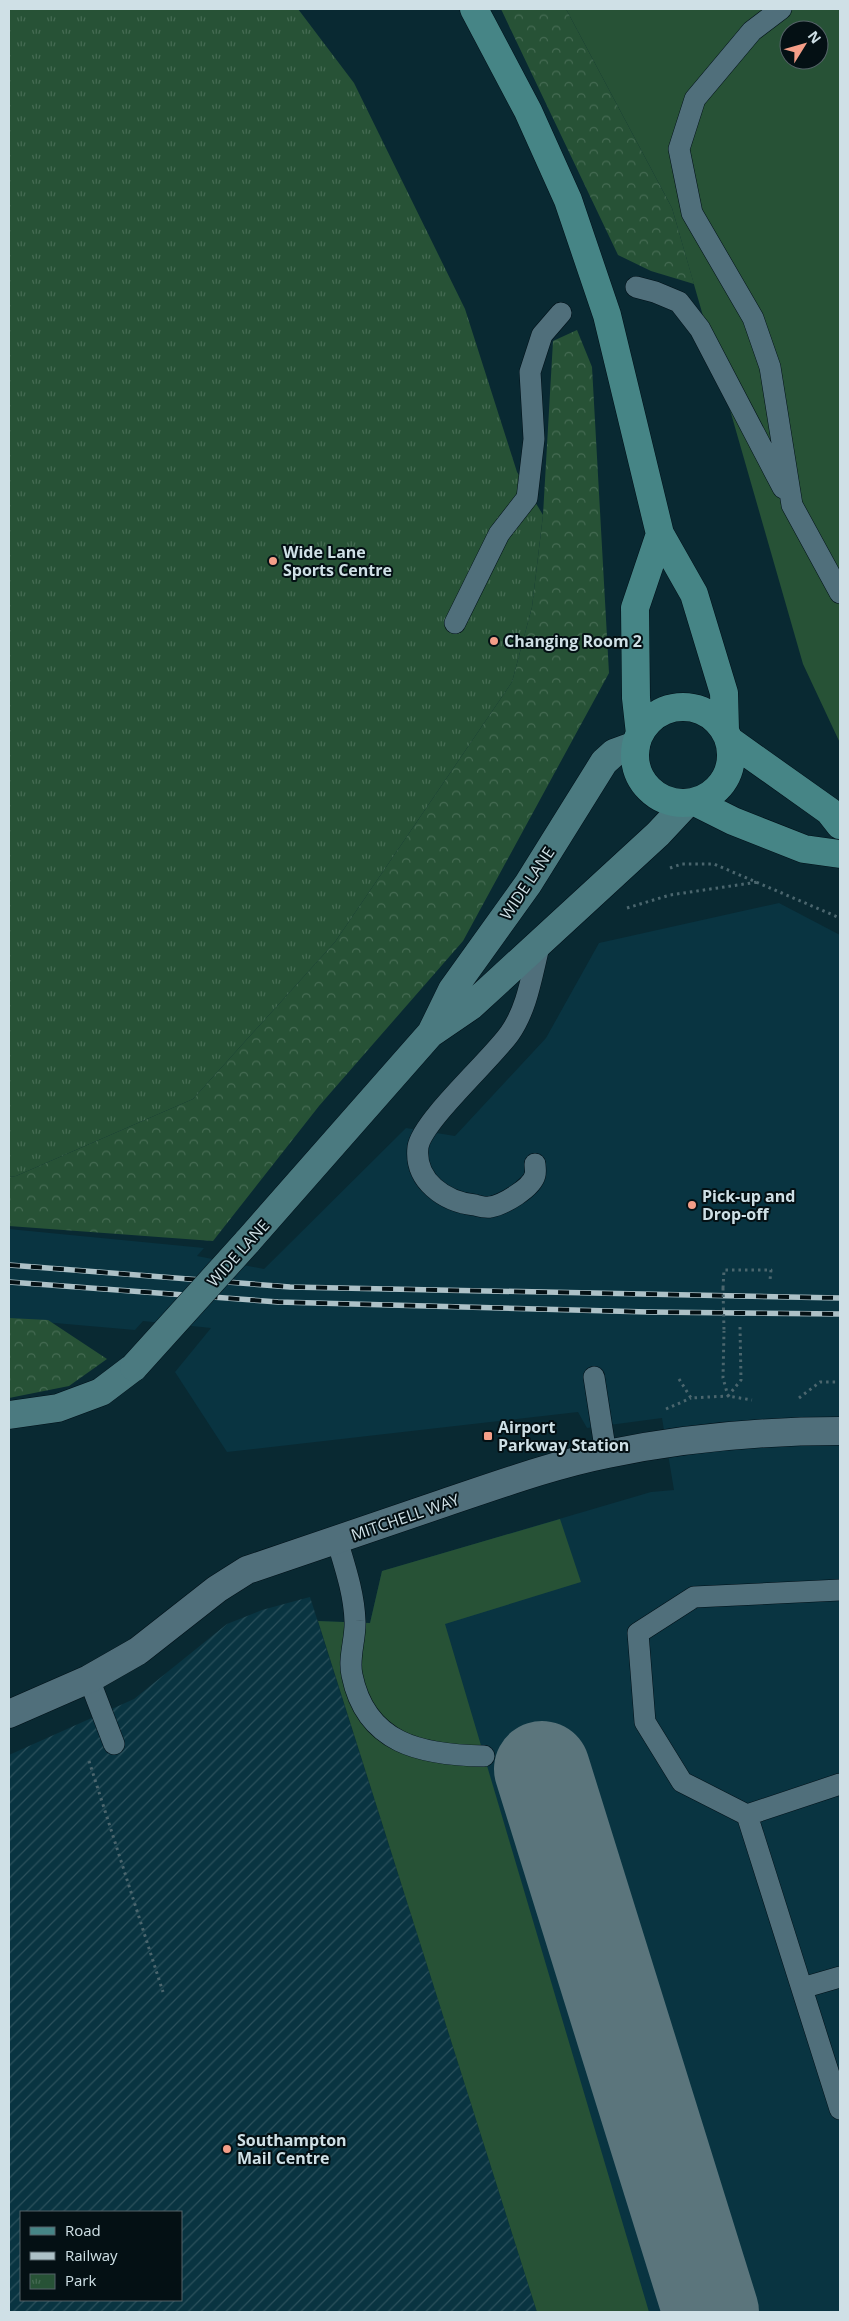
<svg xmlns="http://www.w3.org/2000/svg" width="849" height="2321" font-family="'Open Sans',sans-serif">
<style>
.built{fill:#093441}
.industrial{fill:url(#industrial-furrows);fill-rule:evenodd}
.grass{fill:#275236;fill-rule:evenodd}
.forest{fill:url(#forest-crowns)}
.park{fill:url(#park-tufts)}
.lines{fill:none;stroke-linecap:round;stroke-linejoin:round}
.taxiway{stroke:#5b757c;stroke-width:96}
.lane-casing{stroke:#001018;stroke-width:22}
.street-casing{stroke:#001018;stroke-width:29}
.secondary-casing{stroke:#001018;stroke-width:29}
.primary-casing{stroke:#001018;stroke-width:29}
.path{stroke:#4b666e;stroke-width:3;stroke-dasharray:2.5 4;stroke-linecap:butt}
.lane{stroke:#506f7b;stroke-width:21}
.street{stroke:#506f7b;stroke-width:28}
.secondary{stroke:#4b7a80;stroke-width:28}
.primary{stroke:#468586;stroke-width:28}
.rail-casing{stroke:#adc1c7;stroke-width:5.5}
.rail{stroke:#041014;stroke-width:4;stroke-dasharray:11;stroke-linecap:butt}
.secondary-bridge-casing{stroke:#001018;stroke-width:29;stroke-linecap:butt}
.path-bridge{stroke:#4b666e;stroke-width:3;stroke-dasharray:2.5 4;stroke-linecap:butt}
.secondary-bridge{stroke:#4b7a80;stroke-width:28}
.poi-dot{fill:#f49e88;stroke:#041014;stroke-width:2}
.labels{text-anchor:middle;stroke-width:4;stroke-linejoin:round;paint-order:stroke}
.poi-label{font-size:16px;font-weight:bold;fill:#cfe0e6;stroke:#041014;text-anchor:start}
.street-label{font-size:16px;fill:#cfe0e6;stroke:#041014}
</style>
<defs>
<pattern id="industrial-furrows" width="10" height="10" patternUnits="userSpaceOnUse" patternTransform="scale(1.25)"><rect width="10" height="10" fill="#093441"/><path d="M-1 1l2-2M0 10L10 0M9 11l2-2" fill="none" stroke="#2c515c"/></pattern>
<pattern id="forest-crowns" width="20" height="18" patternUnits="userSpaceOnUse" patternTransform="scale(1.25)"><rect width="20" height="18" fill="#275236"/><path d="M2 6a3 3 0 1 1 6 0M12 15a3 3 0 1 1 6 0" fill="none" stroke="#456b53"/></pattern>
<pattern id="park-tufts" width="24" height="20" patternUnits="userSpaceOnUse" patternTransform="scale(1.25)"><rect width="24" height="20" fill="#275236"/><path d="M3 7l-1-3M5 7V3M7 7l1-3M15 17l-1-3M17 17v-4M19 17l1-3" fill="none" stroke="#456b53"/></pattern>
</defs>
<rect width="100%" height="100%" fill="#092932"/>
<!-- built -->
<path class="built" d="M779 903 840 935V2312H537L318 1621 370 1623 382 1571 651 1492 674 1490 662 1418 587 1428 578 1412 227 1452 175 1372 211 1328 143 1321 135 1330 9 1319V1229L204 1248 197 1256 264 1269 406 1128 455 1136 546 1038 599 943Z"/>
<!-- industrial -->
<path class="industrial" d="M310 1597 537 2312H9V1755L134 1699 227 1624 262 1610ZM21 2212H181V2300H21Z"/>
<!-- grass -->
<path class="grass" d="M566 9H840V743L803 664 672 208ZM789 30H819V60H789Z
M560 1519 581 1582 445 1624 649 2312H537L318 1621 370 1623 382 1571Z"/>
<!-- forest -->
<path class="forest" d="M501 9H566L672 208 694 284 651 271 618 255Z
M577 330 592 367 609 673 463 941 319 1106 213 1241 9 1226V1177L16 1176 193 1099 335 942 512 682 532 607 543 515 553 341Z
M9 1318 48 1320 107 1359 69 1386 9 1398Z"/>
<!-- park -->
<path class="park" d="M9 9H298L354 83 465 309 517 472 543 515 532 607 512 682 335 942 193 1099 16 1176 9 1177Z"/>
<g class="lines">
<!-- taxiway -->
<path class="taxiway" d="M542 1769 711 2312"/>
<defs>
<path id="lane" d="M781 9 752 31 695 99 679 149 692 213 753 318 770 367 792 505 840 593
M636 287 655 292 679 302 700 329 783 488
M455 623 499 534 527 498 534 439 530 372 542 335 561 313
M535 1164C535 1167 536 1172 535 1175 532 1188 503 1205 490 1207 486 1208 479 1206 475 1205 445 1202 414 1181 418 1147 422 1121 492 1059 510 1033 528 1007 532 973 540 943
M594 1377 606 1454
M337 1540C345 1567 354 1593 355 1621 356 1638 348 1658 352 1675 366 1744 421 1755 484 1756
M840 1590 694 1597 638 1633 645 1722 682 1782 747 1815 840 2109
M89 1679 114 1744
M747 1815 840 1784
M802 1988 840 1977"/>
<path id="street" d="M9 1714 89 1679 138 1651 217 1589 247 1570C313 1548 379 1525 444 1503 498 1485 552 1465 607 1454 684 1438 762 1431 840 1431"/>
<path id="secondary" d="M431 1033 452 990 528 884 604 762 614 753 636 745
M247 1242 430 1034 471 1006 658 834 687 803
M9 1415 58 1408 101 1392 134 1367"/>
<path id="primary" d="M474 9 528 111 568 200 607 315 660 534 694 594 724 693 725 730
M635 755a48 48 0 1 1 96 0a48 48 0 1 1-96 0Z
M640 734 636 698 635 608 660 534
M729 740 829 811 840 825
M695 802 733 821 804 849 840 854"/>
</defs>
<!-- lane casing -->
<use href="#lane" class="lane-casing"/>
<!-- street casing -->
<use href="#street" class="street-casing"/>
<!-- secondary casing -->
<use href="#secondary" class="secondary-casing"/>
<!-- primary casing -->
<use href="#primary" class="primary-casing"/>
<!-- path -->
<path class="path" d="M670 868 682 864H714L840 918
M627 908 670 895 758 882
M723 1288 724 1270H771L770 1280
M740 1327 741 1380 728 1396 752 1400
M679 1379 691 1398 728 1396 723 1378 724 1331
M799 1398 820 1382H840
M666 1409 691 1398
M89 1761 163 1992"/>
<!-- lane -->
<use href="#lane" class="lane"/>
<!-- street -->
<use href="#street" class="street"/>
<!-- secondary -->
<use href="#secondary" class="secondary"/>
<!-- primary -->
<use href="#primary" class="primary"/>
<defs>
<path id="rail" d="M9 1265 290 1287 840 1298
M9 1282 278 1302 648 1312 840 1314"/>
</defs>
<!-- rail casing -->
<use href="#rail" class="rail-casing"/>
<!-- rail -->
<use href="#rail" class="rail"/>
<defs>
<path id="secondary-bridge" d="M134 1367 247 1242"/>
</defs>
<!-- secondary-bridge casing -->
<use href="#secondary-bridge" class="secondary-bridge-casing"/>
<!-- path-bridge -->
<path class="path-bridge" d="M723 1288 724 1331"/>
<!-- secondary-bridge -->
<use href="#secondary-bridge" class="secondary-bridge"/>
</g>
<!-- markers -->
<g class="poi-dot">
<circle cx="273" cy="561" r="5"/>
<circle cx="494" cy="641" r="5"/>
<circle cx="692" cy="1205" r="5"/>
<rect x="483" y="1431" width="10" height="10" rx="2.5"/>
<circle cx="227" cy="2149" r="5"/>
</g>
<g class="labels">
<!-- poi labels -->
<g class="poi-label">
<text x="283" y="558">Wide Lane<tspan x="283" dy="18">Sports Centre</tspan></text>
<text x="504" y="647">Changing Room 2</text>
<text x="702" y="1202">Pick-up and<tspan x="702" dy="18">Drop-off</tspan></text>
<text x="498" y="1433">Airport<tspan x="498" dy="18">Parkway Station</tspan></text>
<text x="237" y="2146">Southampton<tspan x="237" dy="18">Mail Centre</tspan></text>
</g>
<!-- street labels -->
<g class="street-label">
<text transform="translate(527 883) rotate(-56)" y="6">WIDE LANE</text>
<text transform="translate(238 1253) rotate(-48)" y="6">WIDE LANE</text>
<text transform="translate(405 1517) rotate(-19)" y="6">MITCHELL WAY</text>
</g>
</g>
<!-- border -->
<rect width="849" height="2321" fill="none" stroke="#cfe0e6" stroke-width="20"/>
<!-- legend -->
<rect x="20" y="2211" width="162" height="90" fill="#041014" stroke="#556368"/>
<rect x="30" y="2227" width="25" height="8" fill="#468586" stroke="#556368"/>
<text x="65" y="2236" font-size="15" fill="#cfe0e6">Road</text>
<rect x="30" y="2252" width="25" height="8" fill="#adc1c7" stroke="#556368"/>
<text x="65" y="2261" font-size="15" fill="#cfe0e6">Railway</text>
<rect x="30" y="2274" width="25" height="15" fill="url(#park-tufts)" stroke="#556368"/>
<text x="65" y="2286" font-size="15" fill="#cfe0e6">Park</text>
<!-- north arrow -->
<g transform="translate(804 45) rotate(53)"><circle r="24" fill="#041014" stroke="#556368"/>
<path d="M0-4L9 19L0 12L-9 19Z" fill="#f49e88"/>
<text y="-8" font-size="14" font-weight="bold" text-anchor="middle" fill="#cfe0e6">N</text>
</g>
</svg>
